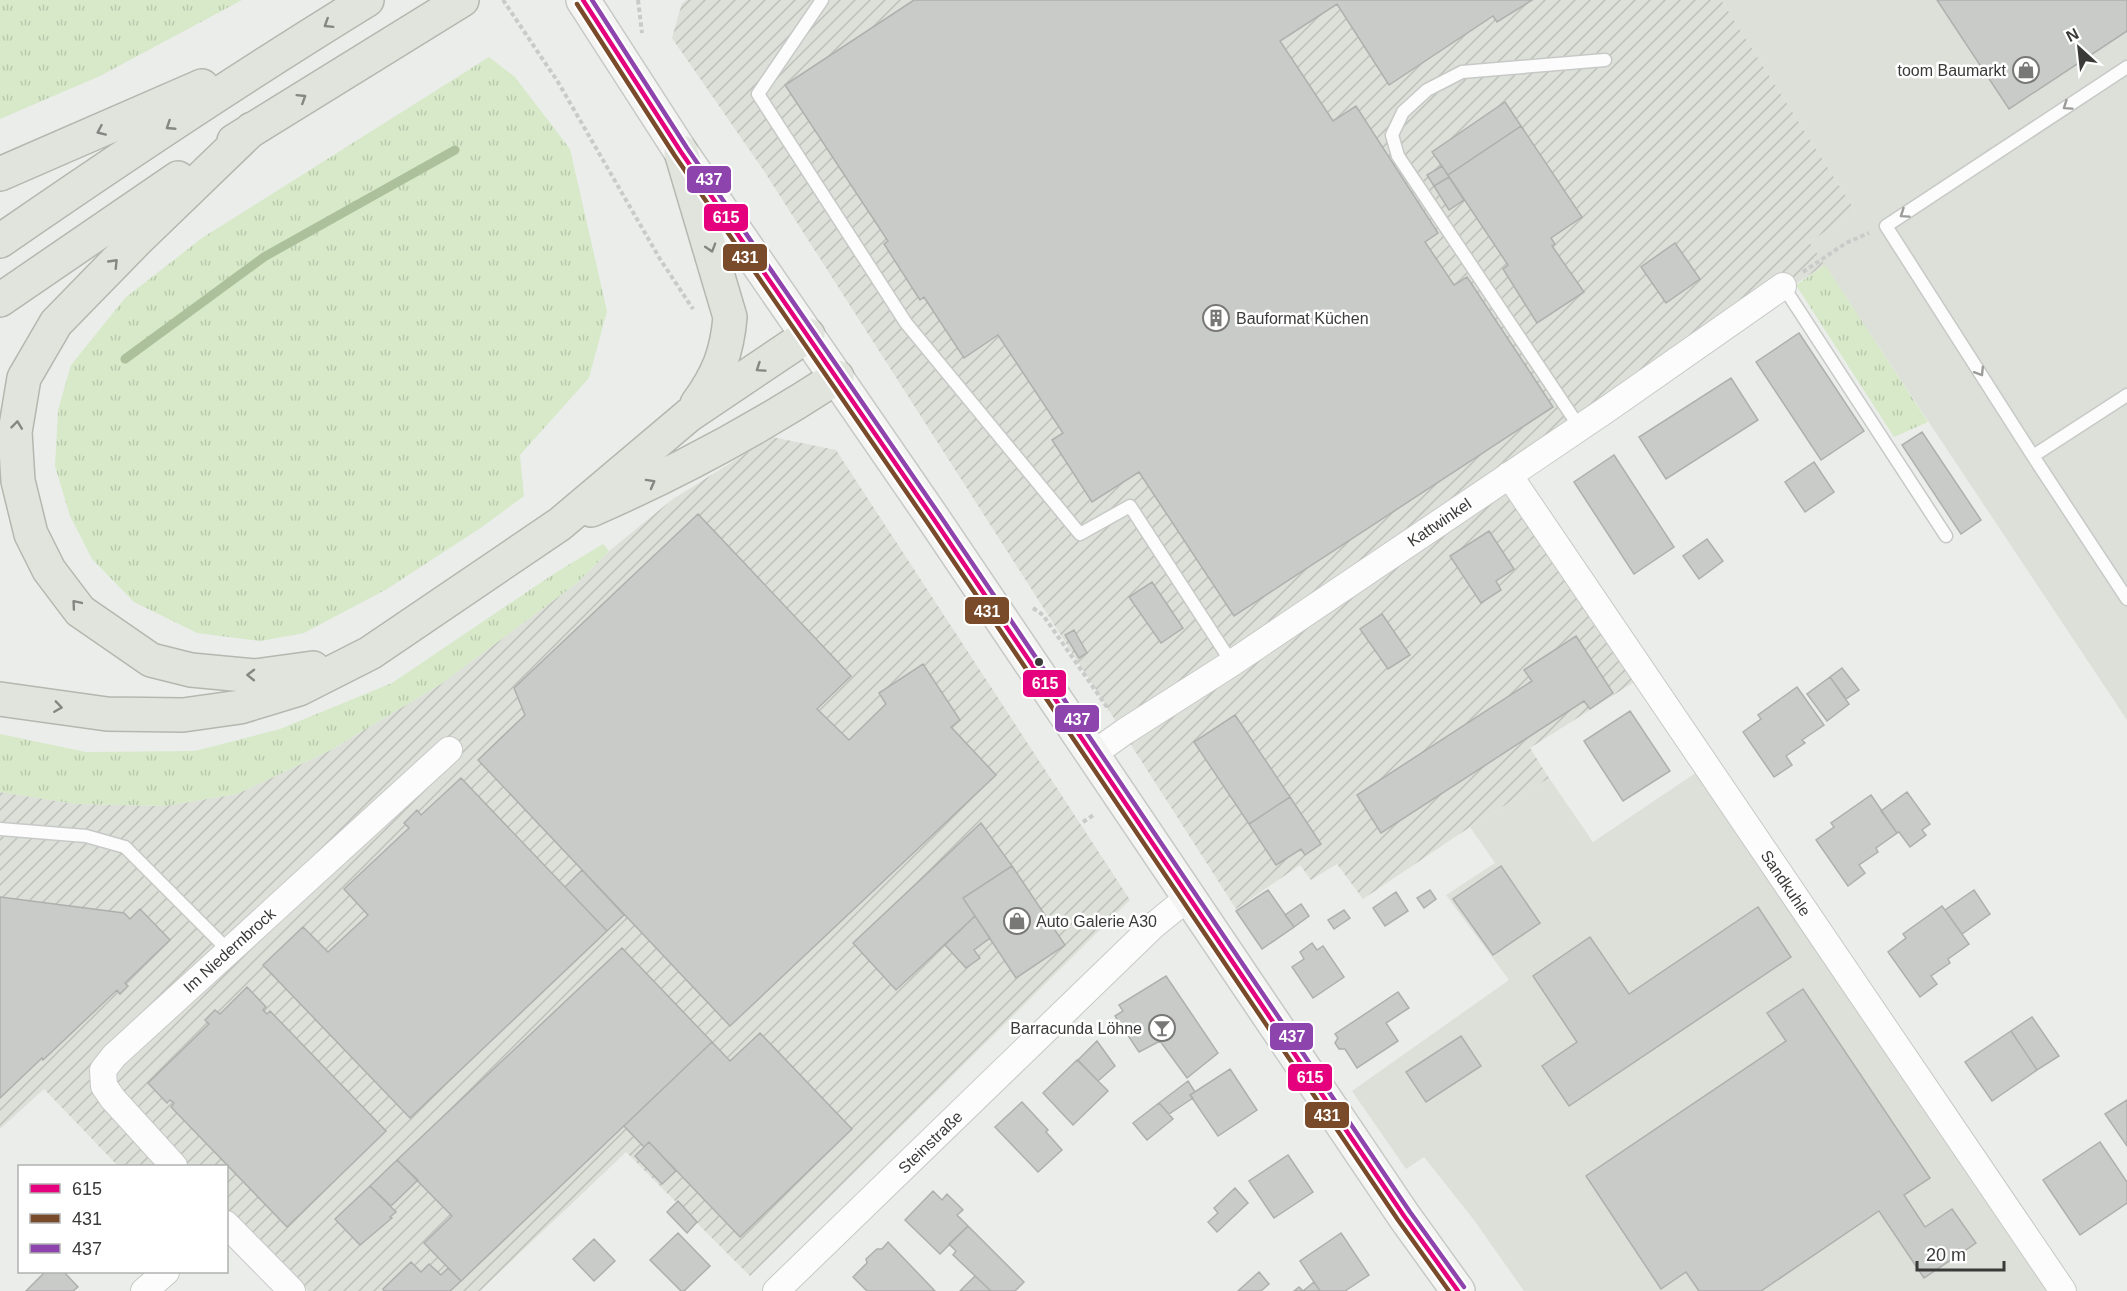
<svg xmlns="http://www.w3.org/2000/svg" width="2127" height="1291" font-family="Helvetica,sans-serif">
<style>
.built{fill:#dce0d8}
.industrial{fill:url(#industrial-furrows)}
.grass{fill:url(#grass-tufts)}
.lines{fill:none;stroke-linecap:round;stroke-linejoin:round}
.stream{stroke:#acc19b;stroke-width:9}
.building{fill:#c9cbc9;stroke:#aeb0ae;stroke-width:1.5}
.lane-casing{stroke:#c7c9c7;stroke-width:15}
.street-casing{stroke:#c7c9c7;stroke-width:28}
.secondary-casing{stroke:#c7c9c7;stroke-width:36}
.highway-casing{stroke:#b3b8af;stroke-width:36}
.path{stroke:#cacbc9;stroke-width:4;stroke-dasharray:4.5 3;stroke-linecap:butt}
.lane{stroke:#fcfcfc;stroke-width:12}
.street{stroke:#fcfcfc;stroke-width:26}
.secondary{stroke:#f4f5f2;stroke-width:33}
.highway{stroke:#e0e4dc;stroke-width:33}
.bus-1-casing{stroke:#fff;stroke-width:9}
.bus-2-casing{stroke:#fff;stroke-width:9}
.bus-3-casing{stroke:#fff;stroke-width:9}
.bus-1{stroke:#e5007d;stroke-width:4.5}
.bus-2{stroke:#7a4b2a;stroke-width:4.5}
.bus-3{stroke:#8e44ad;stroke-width:4.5}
.oneway{stroke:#858782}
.oneway2{stroke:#9b9c9a}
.bus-dot{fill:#3a3b39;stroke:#fff;stroke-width:2}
.labels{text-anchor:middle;stroke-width:5;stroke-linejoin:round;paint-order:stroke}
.poi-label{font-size:16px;fill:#3a3b39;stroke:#fff;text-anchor:end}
.street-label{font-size:16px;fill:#3a3b39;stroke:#fff}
.line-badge{stroke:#fff;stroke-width:2}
.badge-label{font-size:16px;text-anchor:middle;font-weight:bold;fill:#fff}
</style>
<defs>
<pattern id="industrial-furrows" width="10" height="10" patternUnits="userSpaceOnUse" patternTransform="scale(1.5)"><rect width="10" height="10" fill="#dce0d8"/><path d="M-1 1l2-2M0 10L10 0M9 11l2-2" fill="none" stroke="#bec1ba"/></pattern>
<pattern id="grass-tufts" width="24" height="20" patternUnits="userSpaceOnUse" patternTransform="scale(1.5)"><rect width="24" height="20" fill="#d7e9c9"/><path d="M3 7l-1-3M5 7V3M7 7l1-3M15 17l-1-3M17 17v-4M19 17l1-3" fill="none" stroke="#b9c9ad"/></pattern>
</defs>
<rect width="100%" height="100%" fill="#ebedea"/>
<!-- built -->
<path class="built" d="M1721 0H2127V720L1809 242 1856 212Z
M1700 770 2060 1291H1524L1474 1220 1424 1157 1406 1169 1352 1091 1509 980 1446 895 1495 863 1470 827 1549 778 1593 842Z"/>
<!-- industrial -->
<path class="industrial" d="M687 0H1721L1856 212 1809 242 1825 265 1501 473 1639 679 1530 748 1549 778 1470 827 1363 899 1337 864 1311 880 1300 865 1236 909 764 171 672 38 682 3Z
M772 437 836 450 1130 900 750 1276 626 1152 480 1291H308L249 1229 227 1249 226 1166H118L44 1089 0 1129V792L76 804 165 806 237 794 329 751 441 684 577 583 609 551 673 499Z"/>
<!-- grass -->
<path class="grass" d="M0 0H242L100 76 0 119Z
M489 57 515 77 570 149 607 311 589 378 520 455 524 496 482 527 387 589 304 633 261 641 197 633 134 602 92 559 70 516 55 466 58 410 71 365 125 298 202 238Z
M1825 265 1928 422 1894 437 1796 285Z
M603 544 609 551 577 583 441 684 329 751 237 794 165 806 76 804 0 792V734L86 752 195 751 280 729 392 683 555 573Z"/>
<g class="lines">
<!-- stream -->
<path class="stream" d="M125 359 264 257 455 150"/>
</g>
<!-- building -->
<path class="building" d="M914 0H1532L1497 22 1493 16 1389 85 1337 4 1280 41 1333 121 1356 106 1438 233 1425 242 1454 285 1467 277 1553 407 1234 616 1139 472 1092 502 1052 440 1063 433 998 335 964 358 924 297 920 300 884 244 888 241 785 85Z
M1937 0H2127V31L2009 109Z
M1505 102 1521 126 1448 175 1432 152Z
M1521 126 1582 217 1551 238 1555 244 1552 246 1584 292 1537 323 1503 269 1508 265 1448 175Z
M1442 166 1449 177 1434 186 1427 175Z
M1449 177 1464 200 1449 210 1434 186Z
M1675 243 1700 279 1666 303 1641 267Z
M1799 333 1864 431 1821 460 1756 362Z
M1731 378 1758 420 1666 479 1639 437Z
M1922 432 1981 520 1961 534 1902 445Z
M1614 455 1674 547 1634 574 1574 482Z
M1814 462 1834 492 1805 512 1785 482Z
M698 514 851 676 817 709 849 740 886 704 879 693 923 664 960 720 951 727 996 775 730 1026 478 760 525 715 514 688Z
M1489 531 1514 569 1496 581 1501 590 1481 603 1450 556Z
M1707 539 1723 561 1699 579 1683 556Z
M1152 582 1183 628 1161 643 1129 597Z
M1382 614 1410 655 1388 669 1360 629Z
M1074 630 1087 653 1079 658 1065 635Z
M1576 636 1613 693 1590 709 1584 701 1381 833 1357 795 1532 681 1524 670Z
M1842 668 1859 690 1846 699 1830 677Z
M1830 677 1849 704 1827 721 1807 694Z
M1797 687 1824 725 1802 740 1805 743 1786 756 1792 765 1774 777 1743 732 1761 719 1758 715Z
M1630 711 1670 771 1623 801 1584 741Z
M1235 715 1290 797 1249 824 1194 742Z
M461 778 607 931 410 1118 263 965 303 927 328 952 368 915 344 889 409 828 404 823 417 810 421 815Z
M1907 792 1930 824 1922 830 1926 835 1910 847 1899 832 1897 833 1881 811Z
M1871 795 1897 833 1876 848 1878 852 1859 865 1865 873 1848 886 1816 840 1834 827 1831 823Z
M1290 797 1321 844 1305 855 1301 849 1276 865 1249 824Z
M981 823 1012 866 963 898 975 916 896 990 853 943Z
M1012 866 1065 945 1016 978 963 898Z
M1501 866 1540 923 1493 955 1453 899Z
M582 870 624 915 607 931 565 887Z
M1268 890 1294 927 1262 949 1236 911Z
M1430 890 1436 899 1424 908 1417 898Z
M1974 890 1990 914 1962 934 1945 910Z
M1396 892 1408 911 1385 926 1373 908Z
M0 897 124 913 130 919 140 909 170 940 125 983 128 986 120 994 117 990 43 1060 42 1058 0 1098Z
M1301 904 1309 916 1294 927 1285 915Z
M1942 906 1969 944 1948 959 1950 963 1931 976 1937 984 1920 997 1888 952 1906 938 1903 934Z
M1758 907 1791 957 1569 1106 1542 1066 1577 1042 1533 976 1590 937 1629 994Z
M1344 910 1350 918 1334 929 1328 920Z
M975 916 990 938 974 950 980 958 966 968 945 945Z
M1312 943 1317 950 1323 946 1344 977 1313 998 1292 967 1304 959 1300 952Z
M622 948 712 1042 461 1281 424 1243 452 1216 397 1160Z
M1166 976 1218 1053 1187 1078 1160 1041 1139 1052 1115 1016 1123 1011 1119 1005Z
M247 987 266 1007 263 1010 267 1014 270 1011 386 1131 287 1227 171 1107 174 1103 170 1100 167 1103 148 1083 209 1024 205 1020 215 1010 220 1014Z
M1803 989 1930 1178 1904 1195 1925 1227 1952 1209 1976 1243 1924 1278 1879 1211 1761 1291H1699L1686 1272 1661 1289 1586 1176 1786 1041 1767 1013Z
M1398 992 1409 1008 1386 1023 1398 1041 1357 1068 1345 1049H1339L1335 1043 1338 1038 1335 1034Z
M2032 1017 2059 1056 2037 1070 2011 1031Z
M2011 1031 2037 1070 1992 1101 1965 1062Z
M760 1033 852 1129 740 1237 649 1142 644 1147 624 1126 712 1042 730 1061Z
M1461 1036 1481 1066 1426 1102 1406 1072Z
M1097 1041 1115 1066 1098 1081 1078 1060Z
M1077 1060 1108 1091 1073 1125 1043 1093Z
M1230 1069 1257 1110 1218 1136 1190 1095Z
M1188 1081 1195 1092 1190 1095 1193 1098 1169 1114 1159 1103Z
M2127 1100V1146L2105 1114Z
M1022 1102 1048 1130 1046 1132 1062 1150 1038 1172 995 1127Z
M1159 1103 1173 1119 1147 1140 1133 1123Z
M649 1142 676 1171 662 1184 635 1156Z
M2100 1142 2127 1182V1203L2080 1235 2043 1180Z
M1288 1155 1313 1192 1274 1218 1249 1181Z
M397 1160 418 1180 391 1206 370 1186Z
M370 1186 396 1212 390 1217 392 1218 360 1245 335 1219Z
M1235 1188 1248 1203 1217 1232 1208 1222 1218 1213 1214 1208Z
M933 1191 942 1200 947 1194 963 1210 957 1215 968 1226 940 1254 905 1220Z
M678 1201 697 1222 687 1233 667 1212Z
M968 1226 1024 1282 1015 1291H991L953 1255 956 1251 949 1244Z
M678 1233 710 1266 684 1291H681L650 1260Z
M1341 1233 1369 1275 1345 1291H1320L1300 1261Z
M594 1239 615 1261 594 1281 573 1259Z
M888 1242 935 1291H867L853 1277 867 1263 866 1259 877 1249H882Z
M411 1262 421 1272 429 1264 441 1275 448 1268 461 1281 450 1291H384L383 1289Z
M45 1272H64L78 1287 73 1291H26Z
M1259 1272 1269 1284 1261 1291H1238Z
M975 1276 991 1291H960Z
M1314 1282 1320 1291H1294L1299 1287 1303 1291Z"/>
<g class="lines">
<defs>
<path id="lane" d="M822 0 758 94 906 323 1080 534 1130 506 1232 663
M1783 286 1946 536
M2127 395 2033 456 2127 599
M1580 428 1398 156 1392 135 1403 112 1427 90 1462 72 1605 60
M2033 456 1886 226 2127 67
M0 829 86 836 125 847 229 951"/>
<path id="street" d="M1509 475 2063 1291
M1093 754 1124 732 1232 663 1606 410 1783 286
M174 1166 113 1099 104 1086 103 1070 114 1056 449 750
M226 1224 292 1291
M144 1291 166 1272
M776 1291 1153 926 1190 896"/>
<path id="secondary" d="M583 0 681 152 933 518 1404 1216 1458 1291"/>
<path id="highway" d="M252 129 139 238 56 323 24 378 15 432 18 481 31 534 49 570 80 611 151 660 191 670 255 676 313 668
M234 141 462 0
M681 152 730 317C727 353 718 375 697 404
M0 174 202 86
M0 241C120 158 242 77 367 0
M0 300 178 178
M591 510C676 473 759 428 837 377
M0 699 107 714 183 715 240 707 299 689 370 653 560 524 689 415 808 335"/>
</defs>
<!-- lane casing -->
<use href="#lane" class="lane-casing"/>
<!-- street casing -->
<use href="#street" class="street-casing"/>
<!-- secondary casing -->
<use href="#secondary" class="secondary-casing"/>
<!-- highway casing -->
<use href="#highway" class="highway-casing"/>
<!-- path -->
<path class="path" d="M503 0 558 82 660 259 693 309
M638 0 642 33
M1803 272 1846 243 1869 233
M1033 608 1043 615 1109 710
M1083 822 1095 814"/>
<!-- lane -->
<use href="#lane" class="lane"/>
<!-- street -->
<use href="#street" class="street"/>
<!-- secondary -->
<use href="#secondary" class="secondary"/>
<!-- highway -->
<use href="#highway" class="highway"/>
<defs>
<path id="bus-1" d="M583 0 681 152 933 518 1404 1216 1458 1291"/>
<path id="bus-2" d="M577 4 675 156 927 522 1398 1220 1449 1291"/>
<path id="bus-3" d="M592 0 687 148 939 514 1410 1212 1464 1287"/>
</defs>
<!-- bus-1 casing -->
<use href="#bus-1" class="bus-1-casing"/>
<!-- bus-2 casing -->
<use href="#bus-2" class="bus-2-casing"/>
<!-- bus-3 casing -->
<use href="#bus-3" class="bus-3-casing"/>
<!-- bus-1 -->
<use href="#bus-1" class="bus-1"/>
<!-- bus-2 -->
<use href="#bus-2" class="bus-2"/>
<!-- bus-3 -->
<use href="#bus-3" class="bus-3"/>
</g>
<!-- one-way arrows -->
<defs><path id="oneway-chevron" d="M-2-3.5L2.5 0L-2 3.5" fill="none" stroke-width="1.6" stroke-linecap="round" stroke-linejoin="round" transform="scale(1.5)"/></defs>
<g class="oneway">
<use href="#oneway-chevron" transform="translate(328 24) rotate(148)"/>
<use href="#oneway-chevron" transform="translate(302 98) rotate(-32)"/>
<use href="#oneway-chevron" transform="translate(170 126) rotate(147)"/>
<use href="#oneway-chevron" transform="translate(101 131) rotate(156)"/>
<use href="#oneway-chevron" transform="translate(711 248) rotate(73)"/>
<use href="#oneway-chevron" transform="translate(114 263) rotate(-46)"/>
<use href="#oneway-chevron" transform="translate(760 368) rotate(146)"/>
<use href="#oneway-chevron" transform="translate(17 425) rotate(-83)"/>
<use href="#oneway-chevron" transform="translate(651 483) rotate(-29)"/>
<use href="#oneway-chevron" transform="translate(76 604) rotate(-130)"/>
<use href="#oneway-chevron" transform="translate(251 675) rotate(-179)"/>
<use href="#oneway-chevron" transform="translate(58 707) rotate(8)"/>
</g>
<g class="oneway2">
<use href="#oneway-chevron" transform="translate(2067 106) rotate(146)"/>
<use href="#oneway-chevron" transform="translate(1904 214) rotate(146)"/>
<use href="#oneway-chevron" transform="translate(1980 372) rotate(58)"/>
</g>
<!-- icons -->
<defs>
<symbol id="shop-ring" viewBox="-11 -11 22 22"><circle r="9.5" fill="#fff" stroke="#787977" stroke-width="1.5"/><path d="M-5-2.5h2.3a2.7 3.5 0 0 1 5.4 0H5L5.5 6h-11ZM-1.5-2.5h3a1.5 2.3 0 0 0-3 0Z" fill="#787977"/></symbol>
<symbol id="building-ring" viewBox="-11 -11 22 22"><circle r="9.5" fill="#fff" stroke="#787977" stroke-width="1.5"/><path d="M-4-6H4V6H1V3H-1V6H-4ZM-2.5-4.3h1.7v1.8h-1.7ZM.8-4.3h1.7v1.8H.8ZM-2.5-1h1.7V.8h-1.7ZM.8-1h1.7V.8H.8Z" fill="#787977"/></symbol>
<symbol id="bar-ring" viewBox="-11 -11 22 22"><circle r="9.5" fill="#fff" stroke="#787977" stroke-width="1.5"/><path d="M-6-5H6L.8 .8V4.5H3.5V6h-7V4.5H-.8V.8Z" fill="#787977"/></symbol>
</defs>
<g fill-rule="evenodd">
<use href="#shop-ring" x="2011" y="55" width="30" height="30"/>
<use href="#building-ring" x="1201" y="303" width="30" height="30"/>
<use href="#shop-ring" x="1002" y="906" width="30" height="30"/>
<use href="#bar-ring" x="1147" y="1013" width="30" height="30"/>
</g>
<!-- markers -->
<circle class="bus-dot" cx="1039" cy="662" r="5"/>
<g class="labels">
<!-- poi labels -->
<g class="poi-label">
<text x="2006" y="76">toom Baumarkt</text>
<text x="1236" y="324" text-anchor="start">Bauformat Küchen</text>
<text x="1036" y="927" text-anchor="start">Auto Galerie A30</text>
<text x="1142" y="1034">Barracunda Löhne</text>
</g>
<!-- street labels -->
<g class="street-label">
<text transform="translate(1439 522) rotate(-34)" y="6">Kattwinkel</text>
<text transform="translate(1786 883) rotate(56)" y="6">Sandkuhle</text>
<text transform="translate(229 950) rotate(-42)" y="6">Im Niedernbrock</text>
<text transform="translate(930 1142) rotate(-44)" y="6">Steinstraße</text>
</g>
</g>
<g class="line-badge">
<rect x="686" y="165" width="46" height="29" rx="6" fill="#8e44ad"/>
<rect x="703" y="203" width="46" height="29" rx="6" fill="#e5007d"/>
<rect x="722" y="243" width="46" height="29" rx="6" fill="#7a4b2a"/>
<rect x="964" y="596" width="46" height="29" rx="6" fill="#7a4b2a"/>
<rect x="1022" y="669" width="45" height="29" rx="6" fill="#e5007d"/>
<rect x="1054" y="704" width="46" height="29" rx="6" fill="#8e44ad"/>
<rect x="1269" y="1022" width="45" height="29" rx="6" fill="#8e44ad"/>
<rect x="1287" y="1063" width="46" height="29" rx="6" fill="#e5007d"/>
<rect x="1304" y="1101" width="46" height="28" rx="6" fill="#7a4b2a"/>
</g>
<g class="badge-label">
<text x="709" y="185">437</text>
<text x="726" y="223">615</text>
<text x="745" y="263">431</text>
<text x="987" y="617">431</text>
<text x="1045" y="689">615</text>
<text x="1077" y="725">437</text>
<text x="1292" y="1042">437</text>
<text x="1310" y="1083">615</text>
<text x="1327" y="1121">431</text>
</g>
<!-- legend -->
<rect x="18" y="1165" width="210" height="108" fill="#ffffff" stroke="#b0b1b0" stroke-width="1.5"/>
<rect x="30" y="1184" width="30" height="9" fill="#e5007d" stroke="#b0b1b0" stroke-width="1.5"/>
<text x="72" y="1195" font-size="18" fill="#3a3b39">615</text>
<rect x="30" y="1214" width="30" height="9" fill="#7a4b2a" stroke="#b0b1b0" stroke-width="1.5"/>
<text x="72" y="1225" font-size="18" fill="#3a3b39">431</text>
<rect x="30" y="1244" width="30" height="9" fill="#8e44ad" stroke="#b0b1b0" stroke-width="1.5"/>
<text x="72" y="1255" font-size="18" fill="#3a3b39">437</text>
<!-- north arrow -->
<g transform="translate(2079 48) rotate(333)" stroke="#ffffff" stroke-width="4.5" paint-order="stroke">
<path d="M0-4.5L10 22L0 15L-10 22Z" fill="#3a3b39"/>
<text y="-9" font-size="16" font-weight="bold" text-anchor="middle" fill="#3a3b39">N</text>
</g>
<!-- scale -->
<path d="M1917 1261v9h87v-9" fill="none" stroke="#3a3b39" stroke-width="3"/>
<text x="1926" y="1261" font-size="18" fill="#3a3b39" stroke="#ffffff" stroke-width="4.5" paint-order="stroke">20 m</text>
</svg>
